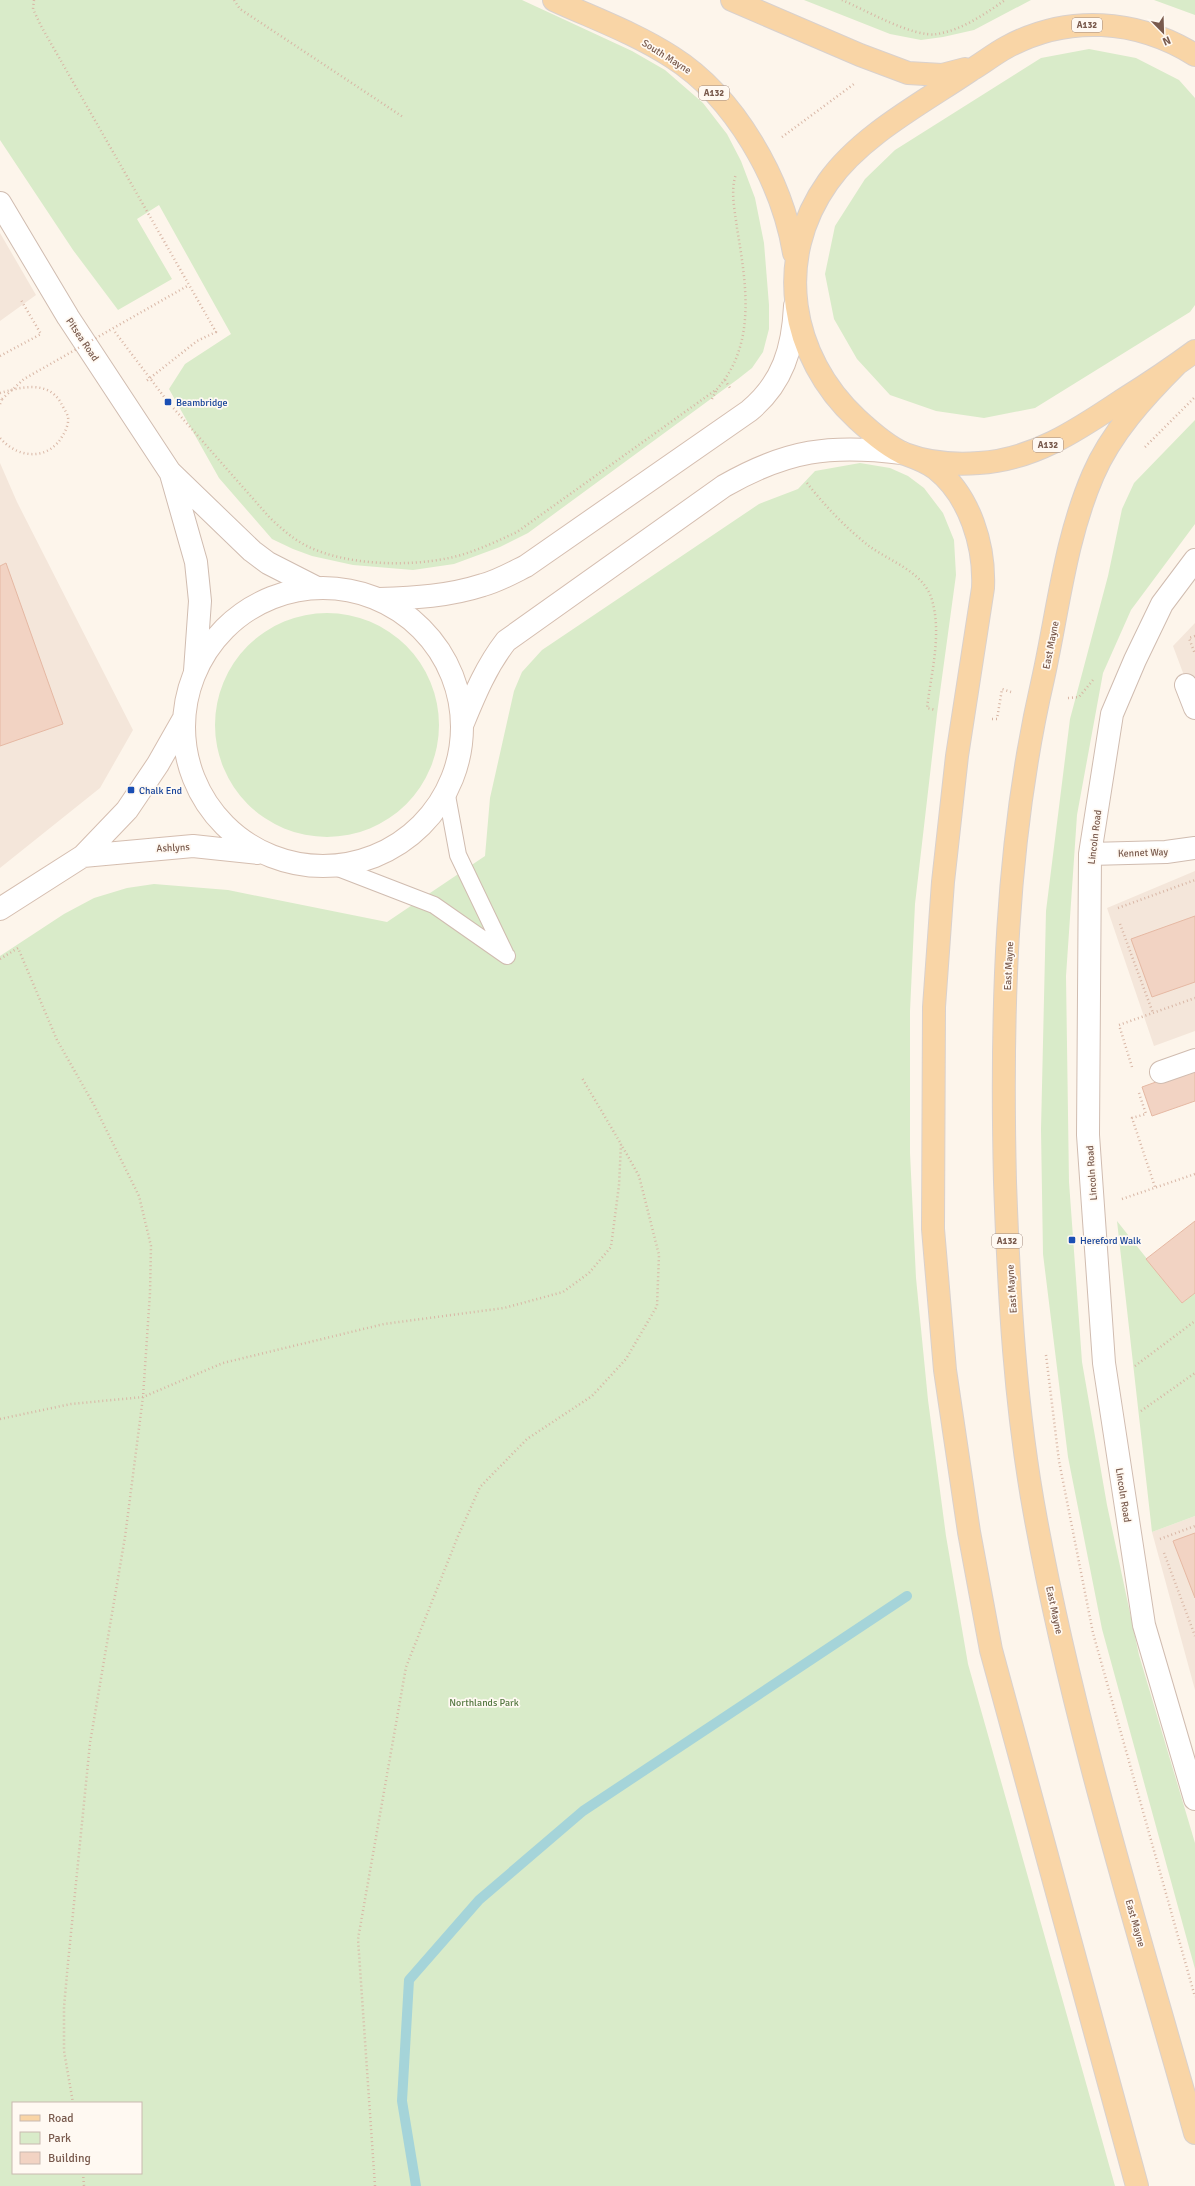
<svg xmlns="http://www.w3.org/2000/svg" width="1195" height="2186" font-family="Signika,sans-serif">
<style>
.residential{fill:#f4e6da}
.green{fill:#d9ebc9;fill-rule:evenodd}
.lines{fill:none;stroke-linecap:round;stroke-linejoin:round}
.stream{stroke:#a5d4d9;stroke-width:10}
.building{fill:#f2d3c3;stroke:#e5b8a3}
.lane-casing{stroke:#d0bcb0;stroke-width:18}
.street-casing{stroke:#d0bcb0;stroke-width:24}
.secondary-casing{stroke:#d5beb0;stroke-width:24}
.primary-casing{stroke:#d9d1cd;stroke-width:24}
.path{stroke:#d8b6a5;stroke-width:2.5;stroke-dasharray:1 3;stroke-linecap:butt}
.lane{stroke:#fff;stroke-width:16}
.street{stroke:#fff;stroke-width:22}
.secondary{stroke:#fff;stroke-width:22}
.primary{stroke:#f9d5a6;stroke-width:22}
.path-bridge{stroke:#d8b6a5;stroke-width:2.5;stroke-dasharray:1 3;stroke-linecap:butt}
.transit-dot{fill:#1a4fb4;stroke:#fff9f2;stroke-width:1.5}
.labels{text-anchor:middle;stroke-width:3.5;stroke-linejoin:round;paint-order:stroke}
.shield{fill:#fff9f2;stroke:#a18a7e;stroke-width:1}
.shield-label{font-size:9px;font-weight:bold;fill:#795a4d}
.street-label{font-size:10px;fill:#795a4d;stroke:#fff9f2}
.transit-label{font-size:10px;fill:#164399;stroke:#fff9f2;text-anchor:start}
.park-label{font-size:10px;fill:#557842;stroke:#fff9f2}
</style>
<rect width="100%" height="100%" fill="#fdf5eb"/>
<!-- residential -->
<path class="residential" d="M0 233 36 295 0 321Z
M0 463 17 502 133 730 100 788 0 868Z
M1195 623V705L1173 646Z
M1195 871V1031L1154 1046 1107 908Z
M1195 1516V1690L1152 1532Z"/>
<!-- green -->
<path class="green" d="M0 0H522L632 51 665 70 703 103 727 134 741 161 755 198 764 243 769 305V329L763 352 752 368 738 379 528 533 500 547 454 564 413 570 353 565 312 556 293 549 272 539 219 478 169 389 185 364 231 334 159 205 137 219 172 279 118 310 73 250 0 140Z
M804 0H1031L974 30 943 37 921 40 890 34Z
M1154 0H1195V15Z
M1089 49 1136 58 1179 80 1195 98V305L1190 312 1035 408 984 418 936 411 890 395 857 359 834 319 825 274 835 226 865 179 895 150 1041 58Z
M1195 420V524L1131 610 1103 673 1077 815 1066 976 1069 1182 1082 1362 1107 1505 1139 1655 1195 1843V1969L1102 1629 1068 1457 1043 1254 1041 1130 1046 911 1070 719 1108 576 1122 509 1134 483Z
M860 463 890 468 908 476 924 488 943 513 954 540 956 575 937 714 915 904 910 1011V1153L916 1278 928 1400 946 1536 968 1664 1115 2186H0V956L64 914 94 898 127 888 154 884 228 890 387 922 485 856 490 798 514 691 522 672 542 650 759 504 798 489 815 471ZM13 2103H141V2173H13Z
M215 725a112 112 0 1 1 224 0a112 112 0 1 1-224 0Z
M1117 1221 1182 1303 1195 1293V1516L1152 1532Z"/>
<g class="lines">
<!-- stream -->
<path class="stream" d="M416 2186 402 2101 409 1980 479 1900 583 1811 907 1596"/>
</g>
<!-- building -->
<path class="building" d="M6 563 63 724 0 746V566Z
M1195 916V982L1152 997 1131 939Z
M1195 1068V1101L1152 1116 1142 1087Z
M1195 1221V1293L1182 1303 1146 1259Z
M1195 1533V1598L1173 1541Z"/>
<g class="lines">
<defs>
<path id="lane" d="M446 790 458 855 505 953
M333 866 434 905 507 956"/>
<path id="street" d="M0 203 68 317 170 472 252 551 268 563 317 588
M171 474 196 562 200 601 195 671
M1195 560 1162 604 1135 660 1112 714 1090 854 1088 1135 1104 1363 1144 1625 1195 1799
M1186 685 1195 708
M1090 854 1166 852 1195 848
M1161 1072 1195 1060"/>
<path id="secondary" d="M184 727a139 139 0 1 1 278 0a139 139 0 1 1-278 0Z
M379 599C415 598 449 596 483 585 498 581 512 573 526 566L749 411C783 383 793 348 795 306
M463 723C475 694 486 667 506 641L724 486C787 450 830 444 902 453
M83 856 193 846 258 853
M0 909 83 856 127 810 158 764 183 720"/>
<path id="primary" d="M554 0C593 18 635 33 672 57 735 97 782 180 794 253
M732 0 860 55 908 73 942 75 965 69
M1195 55C1137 19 1068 14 1007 47 994 54 983 63 971 70 924 102 861 135 828 182 773 259 790 357 857 419 871 432 888 447 905 454 929 463 953 465 979 463 1034 460 1079 429 1124 399 1148 384 1172 368 1195 351
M1176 365C1144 397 1111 433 1093 475 1065 540 1058 611 1043 679 1005 843 1001 1015 1005 1182 1009 1295 1015 1408 1036 1520 1074 1727 1138 1930 1195 2133
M902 453C913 457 926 461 936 469 970 496 985 546 983 588L957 756 943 882 934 1007 933 1229 945 1370 969 1532 991 1650 1137 2186"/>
</defs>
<!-- lane casing -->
<use href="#lane" class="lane-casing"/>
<!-- street casing -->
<use href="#street" class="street-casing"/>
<!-- secondary casing -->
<use href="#secondary" class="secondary-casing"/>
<!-- primary casing -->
<use href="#primary" class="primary-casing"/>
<!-- path -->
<path class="path" d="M34 0 33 9 41 26 216 332 197 341 145 382
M234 0 240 9 403 117
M842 0C865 10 914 38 937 34 962 30 985 14 1005 0
M782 137 854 84
M115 332 168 402 270 518C282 529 294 540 309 547 347 565 407 567 449 558 473 553 495 542 517 532L717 389C757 344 746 283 737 228 735 211 730 191 736 174
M0 356 41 334 21 300
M725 380 730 388
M0 393C21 387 48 380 61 403 63 407 67 413 68 417 69 423 66 430 63 435 49 461 18 459 0 438
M712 399 717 389
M0 404 2 399
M1145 447 1195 397
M807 483C825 506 846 528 869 546 891 562 924 572 932 600 942 634 931 674 927 708L935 710
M1195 636 1189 638 1195 654
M1068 698 1079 697 1093 680
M992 719H997L1002 689 1011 692
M1118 908 1195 880
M1120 924 1153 1013
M0 959 18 948 57 1040 94 1105 139 1196 151 1246 150 1293 143 1397 125 1537 90 1743 68 1963 64 2007V2051L73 2103
M1132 1067 1119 1025 1195 998
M1139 1093 1146 1114 1132 1118 1155 1187
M1122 1199 1195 1174
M1046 1355 1059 1461 1093 1633 1195 1997
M1135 1366 1195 1321
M1141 1411 1195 1373
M0 1419 71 1404 143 1397 223 1363 384 1324 504 1308 563 1292 589 1273 611 1247 619 1185 621 1144 582 1078
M1160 1539 1195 1526
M1164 1553 1195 1636
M83 2173 84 2186
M375 2186 358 1939 406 1667 458 1536 480 1487 527 1439 592 1396 626 1359 657 1306 659 1255 639 1176 621 1144"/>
<!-- lane -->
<use href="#lane" class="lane"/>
<!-- street -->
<use href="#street" class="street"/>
<!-- secondary -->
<use href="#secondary" class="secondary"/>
<!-- primary -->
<use href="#primary" class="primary"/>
<!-- path-bridge -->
<path class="path-bridge" d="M2 399 24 379 189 285"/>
</g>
<!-- markers -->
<g class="transit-dot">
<rect x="164" y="398" width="8" height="8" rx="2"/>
<rect x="127" y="786" width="8" height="8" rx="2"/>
<rect x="1068" y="1236" width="8" height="8" rx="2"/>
</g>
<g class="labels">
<!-- shield labels -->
<g class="shield">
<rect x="1072" y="18" width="30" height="14" rx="3"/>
<rect x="699" y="86" width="30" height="14" rx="3"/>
<rect x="1033" y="438" width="30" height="14" rx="3"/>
<rect x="992" y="1234" width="30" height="14" rx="3"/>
</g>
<g class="shield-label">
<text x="1087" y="28">A132</text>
<text x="714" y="96">A132</text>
<text x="1048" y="448">A132</text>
<text x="1007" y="1244">A132</text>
</g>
<!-- street labels -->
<g class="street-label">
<text transform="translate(667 56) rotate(32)" y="4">South Mayne</text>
<text transform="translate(83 339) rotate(56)" y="4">Pitsea Road</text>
<text transform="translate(1050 645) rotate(-79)" y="4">East Mayne</text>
<text transform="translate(1094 837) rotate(-83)" y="4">Lincoln Road</text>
<text transform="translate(173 847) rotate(-3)" y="4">Ashlyns</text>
<text transform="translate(1143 852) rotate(-2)" y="4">Kennet Way</text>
<text transform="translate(1008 966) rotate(-87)" y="4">East Mayne</text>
<text transform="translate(1091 1173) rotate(-94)" y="4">Lincoln Road</text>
<text transform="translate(1011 1289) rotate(-94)" y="4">East Mayne</text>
<text transform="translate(1124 1495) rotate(81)" y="4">Lincoln Road</text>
<text transform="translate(1055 1610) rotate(78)" y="4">East Mayne</text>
<text transform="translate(1136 1923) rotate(74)" y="4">East Mayne</text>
</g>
<!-- transit labels -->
<g class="transit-label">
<text x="176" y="406">Beambridge</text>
<text x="139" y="794">Chalk End</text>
<text x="1080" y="1244">Hereford Walk</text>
</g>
<!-- park labels -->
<g class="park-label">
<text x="484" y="1706">Northlands Park</text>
</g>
</g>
<!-- legend -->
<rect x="12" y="2102" width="130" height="72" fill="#fff9f2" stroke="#c9b9b0"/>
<rect x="20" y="2115" width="20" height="6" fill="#f9d5a6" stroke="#c9b9b0"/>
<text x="48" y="2122" font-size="12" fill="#795a4d">Road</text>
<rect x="20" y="2132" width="20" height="12" fill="#d9ebc9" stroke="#c9b9b0"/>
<text x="48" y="2142" font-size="12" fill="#795a4d">Park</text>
<rect x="20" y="2152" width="20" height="12" fill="#f2d3c3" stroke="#c9b9b0"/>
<text x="48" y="2162" font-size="12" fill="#795a4d">Building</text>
<!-- north arrow -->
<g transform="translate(1163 32) rotate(157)" stroke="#fff9f2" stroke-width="3" paint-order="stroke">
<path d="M0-3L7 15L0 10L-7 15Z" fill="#795a4d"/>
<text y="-6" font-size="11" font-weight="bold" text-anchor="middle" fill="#795a4d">N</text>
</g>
</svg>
